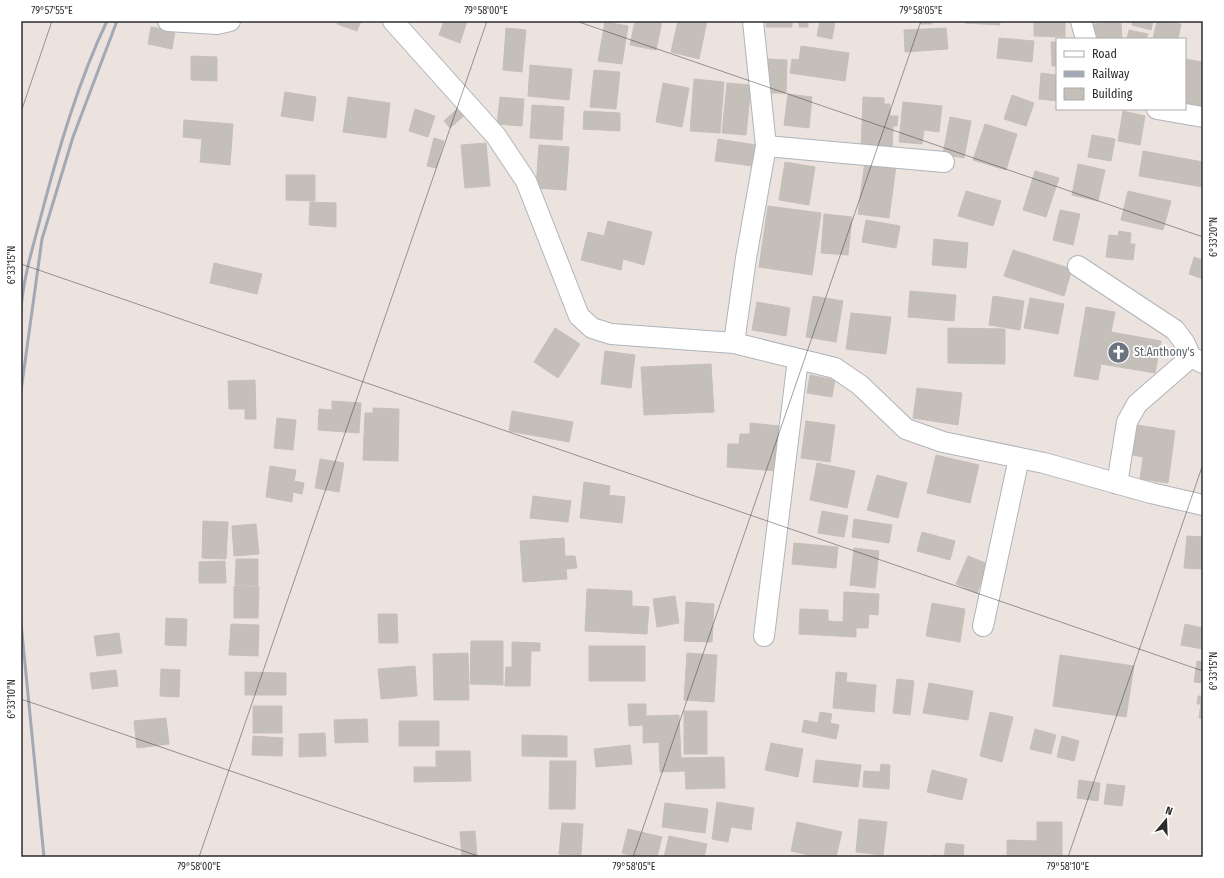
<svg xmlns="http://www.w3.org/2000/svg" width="1224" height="878" font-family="'Fira Sans Condensed',sans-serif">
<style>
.building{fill:#c5bfba;stroke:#c7bfb9}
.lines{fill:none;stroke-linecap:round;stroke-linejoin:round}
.minor-casing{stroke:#afb4bb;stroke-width:22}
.minor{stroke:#fff;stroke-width:20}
.rail{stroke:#a2a9b4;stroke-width:3}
.ticks{fill:none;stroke:#2c2c2c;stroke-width:1;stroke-opacity:0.45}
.labels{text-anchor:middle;stroke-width:3.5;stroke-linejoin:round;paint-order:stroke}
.worship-label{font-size:12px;fill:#5b616d;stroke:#fff;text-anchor:start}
.neatline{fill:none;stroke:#2c2c2c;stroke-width:1.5}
.ticks-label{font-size:10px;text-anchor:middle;fill:#2c2c2c}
</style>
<rect width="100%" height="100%" fill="#ece3df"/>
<!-- building -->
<path class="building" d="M338 21H361L357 31 337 24Z
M444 21H467L460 43 439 35Z
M635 21H662L656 50 630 45Z
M678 21H707L699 59 671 52Z
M766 21H792V27H766Z
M799 21H808V27H799Z
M820 21H835L832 39 817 36Z
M920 21H932V24H920Z
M965 21H1000V25L965 23Z
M1034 21H1065V37L1034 36Z
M1133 21H1153L1151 30 1132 25Z
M1157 21 1181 24 1178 39H1153Z
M605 22 628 26 622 64 598 61Z
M1121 23 1122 39H1095L1094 24Z
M151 27 175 31 172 49 148 44Z
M506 28 526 30 522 72 503 70Z
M946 28 948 49 905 52 904 30Z
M1129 30 1148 34 1146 39H1127Z
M999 38 1034 41 1032 62 997 58Z
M1051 42H1057V66H1052Z
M801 46 849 53 845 81 790 73 792 59 799 60Z
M191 56 217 57V81L191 80Z
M768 59 787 60 786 93H767Z
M1185 59 1203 62V109L1185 105Z
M530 65 572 69 569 100 528 96Z
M594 70 620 72 616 109 590 107Z
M1041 73 1057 75V101L1039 99Z
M694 79 724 82 720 133 690 131Z
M663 83 689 88 682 127 656 122Z
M727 83 751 85 746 135 722 133Z
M285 92 316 97 313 121 281 116Z
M788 94 812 97 809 128 784 125Z
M1012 95 1034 103 1026 126 1004 119Z
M348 97 390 103 386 138 343 132Z
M500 97 524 99 522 126 497 124Z
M863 97 884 98V104H890V116H898L897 126H893L892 151 861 150Z
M903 102 942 106 939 132 924 130 922 144 899 142Z
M532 105 564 107 562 140 530 138Z
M459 107 466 114 450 128 444 121Z
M415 109 435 116 428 137 409 131Z
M584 111 620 113V131L583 129Z
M1123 111 1145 116 1140 145 1118 141Z
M950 117 971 121 964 158 943 154Z
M184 120 233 124 230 165 200 162 202 139 183 137Z
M985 124 1017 134 1006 170 973 160Z
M1092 135 1115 139 1111 161 1088 157Z
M434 138 444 141 436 168 427 166Z
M718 139 756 145 753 166 715 161Z
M486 143 490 186 465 188 461 145Z
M539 145 569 147 566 190 536 188Z
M1143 151 1203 162V187L1139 176Z
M865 161 896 166 889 218 858 214Z
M785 162 815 167 809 205 779 200Z
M1078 164 1105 170 1098 201 1072 195Z
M1035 171 1059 178 1046 217 1023 210Z
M286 175H315V201L286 200Z
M966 191 1001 201 993 226 958 216Z
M1128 191 1171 201 1163 230 1121 220Z
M310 202 336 203V227L309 225Z
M768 206 821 213 812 275 759 267Z
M1060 210 1080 214 1073 245 1053 240Z
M824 214 852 217 848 255 821 253Z
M866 220 900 226 896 248 862 242Z
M608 221 652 232 644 265 623 259 621 270 581 260 588 232 604 236Z
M1119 231 1131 233 1130 244H1135L1133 260 1106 257 1109 235 1118 236Z
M934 239 968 243 966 268 932 265Z
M1013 250 1072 269 1064 296 1004 276Z
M1194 257 1203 260V279L1189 274Z
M214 263 262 274 257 294 210 283Z
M910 291 956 295 954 321 908 317Z
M813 296 843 301 836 342 806 337Z
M993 296 1024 301 1020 330 989 325Z
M1030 298 1064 304 1058 334 1024 328Z
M757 302 790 308 786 336 752 330Z
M1086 307 1115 312 1111 332 1161 341 1155 373 1101 364 1098 380 1074 376Z
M851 313 891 317 886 354 846 349Z
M555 328 580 344 558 378 534 362Z
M948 328 1005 329V364L948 363Z
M605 351 635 355 631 388 601 384Z
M711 364 714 412 644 415 641 367Z
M810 375 835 380 832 397 807 393Z
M255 380 256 419H245V409H229L228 381Z
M917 388 962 393 958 425 913 418Z
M332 401 361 403 359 433 318 430 319 409 332 410Z
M373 408 399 409 398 461 363 460 365 413H373Z
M512 411 573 422 569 442 509 431Z
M277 418 296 420 293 450 274 448Z
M806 421 835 425 830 462 801 458Z
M750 423 780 426 777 471 727 467 728 444H739L740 434H750Z
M1137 425 1175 431 1168 483 1140 479 1143 457 1133 455Z
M936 455 979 465 970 503 927 493Z
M320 459 344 463 339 492 315 488Z
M817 463 855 471 847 508 810 500Z
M270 466 296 470 294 481 304 483 302 494 293 492 292 502 266 497Z
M877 475 907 483 898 518 867 510Z
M584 482 610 486 609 495 625 497 622 523 580 518Z
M533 496 571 501 568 522 530 518Z
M822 511 848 516 844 537 818 533Z
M854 519 892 525 889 543 852 537Z
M203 521 228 522 226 559 202 558Z
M256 524 259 554 234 556 232 526Z
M922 532 955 541 950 560 917 551Z
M1187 536 1203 537V569L1184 568Z
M564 538 565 556H575L577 568 566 569 567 579 523 582 520 541Z
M794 543 838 547 836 568 792 564Z
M854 548 879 551 875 588 850 585Z
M968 556 988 564 977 593 956 584Z
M236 559H258V586L235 585Z
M225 561 226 583H199V562Z
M234 586 259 587 258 618H234Z
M587 589 632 591V606L649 607 647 634 585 631Z
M844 592 879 594 878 615 869 614 868 628H856V637L799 634 800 609 828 610V621L843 622Z
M675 596 679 623 657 627 653 599Z
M686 602 714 604 712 642 684 641Z
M932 603 965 609 960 642 926 636Z
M378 614H397L398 643H379Z
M166 618 187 619 186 646 165 645Z
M231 624 259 625 258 656 229 655Z
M1185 624 1203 628V649L1181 645Z
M119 633 122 653 97 656 94 636Z
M471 641H503V685L470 684Z
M512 642 540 643V651H531L530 686H505L506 667H512Z
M589 646H645V681H589Z
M468 653 469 700H434L433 654Z
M687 653 717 655 714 702 684 700Z
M1060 655 1134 666 1126 717 1053 706Z
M1197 661 1203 662V683L1194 682Z
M415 666 417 696 381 699 378 669Z
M161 669 180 670 179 697 160 696Z
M116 670 118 686 92 689 90 673Z
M245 672 286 673V695H245Z
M836 672 847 673 846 682 876 685 874 712 833 708Z
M897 679 914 681 910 715 893 713Z
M929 683 973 691 968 720 923 713Z
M1198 696H1203V719L1199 718 1201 704H1197Z
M628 704H646V716L679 715 681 758 724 757 725 788 686 789 685 771 660 772 659 742 643 743V725L629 726Z
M253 706H282V733H253Z
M684 711H707V754H684Z
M820 712 832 714 830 723 839 725 836 739 802 732 804 720 818 723Z
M990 712 1013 717 1002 762 980 756Z
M166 718 169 744 137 748 134 721Z
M367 719 368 742 335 743 334 720Z
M399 721H439V746H399Z
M1035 729 1056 735 1051 754 1030 749Z
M325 733 326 756 299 757V734Z
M522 735 567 736V757L522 756Z
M253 736 283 738 282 756 252 755Z
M1062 736 1079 741 1074 761 1057 757Z
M771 743 803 749 798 777 765 770Z
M630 745 632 764 596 767 594 749Z
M436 751H470L471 781 414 782V767H436Z
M816 760 861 765 858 787 813 782Z
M550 761H576L575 809H549Z
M881 764 890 765 889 789 863 787 864 771 880 772Z
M932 770 967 779 962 800 927 792Z
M1079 780 1100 783 1098 801 1077 798Z
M1107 784 1125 786 1122 806 1104 804Z
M717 802 754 808 751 830 731 827 728 842 712 839Z
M665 803 708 809 705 833 662 827Z
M859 819 887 822 883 855 856 852Z
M797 822 842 832 836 857H818L791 851Z
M1037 822H1062V857H1007V840L1037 841Z
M562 823 583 824 581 855 559 854Z
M628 829 662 837 657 857H638L622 853Z
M475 831 477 857H462L460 832Z
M669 836 707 844 704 857H664Z
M946 843 964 845 963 857H933L934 855 944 857Z"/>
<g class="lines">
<defs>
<path id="minor" d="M168 21 217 24 230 21
M393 21 496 136 526 181 579 316 592 328 611 334 734 343
M753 21 766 146 746 258 734 343 835 368 860 385 906 429 943 442 1044 463 1151 493 1203 505
M1081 21 1086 39
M1157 109 1203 117
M766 146 944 162
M1078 266 1175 330 1184 342 1191 357 1203 363
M1117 484 1127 422 1137 404 1191 357
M983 626 1019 458
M764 636 798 359"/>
</defs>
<!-- minor casing -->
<use href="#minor" class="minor-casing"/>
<!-- minor -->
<use href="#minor" class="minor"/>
<!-- rail -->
<path class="rail" d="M21 311C23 278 33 247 41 216 58 151 78 82 107 21
M21 391 42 239 73 137 117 21
M21 623 44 857"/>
</g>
<!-- ticks -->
<path class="ticks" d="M576 21 1203 237M21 112 52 21M21 264 1203 671M21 699 481 857M199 857 487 21M633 857 921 21M1068 857 1203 464"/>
<!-- icons -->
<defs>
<symbol id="church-disc" viewBox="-11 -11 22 22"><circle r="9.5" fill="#6b7280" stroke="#fff"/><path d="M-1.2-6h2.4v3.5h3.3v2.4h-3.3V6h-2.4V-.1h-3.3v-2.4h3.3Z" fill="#fff"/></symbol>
</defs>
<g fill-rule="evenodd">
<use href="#church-disc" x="1106" y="340" width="25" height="25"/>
</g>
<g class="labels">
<!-- worship labels -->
<g class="worship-label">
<text x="1134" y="356">St.Anthony's</text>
</g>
</g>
<!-- border -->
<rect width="1224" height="878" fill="none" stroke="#ffffff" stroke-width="44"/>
<!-- legend -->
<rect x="1056" y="38" width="130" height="72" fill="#ffffff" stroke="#ababab"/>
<rect x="1064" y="51" width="20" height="6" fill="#ffffff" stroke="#ababab"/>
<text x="1092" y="58" font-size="12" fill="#2c2c2c">Road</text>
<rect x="1064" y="71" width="20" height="6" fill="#a2a9b4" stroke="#ababab"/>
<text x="1092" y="78" font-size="12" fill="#2c2c2c">Railway</text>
<rect x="1064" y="88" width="20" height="12" fill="#c5bfba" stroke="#ababab"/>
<text x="1092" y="98" font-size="12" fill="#2c2c2c">Building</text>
<!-- north arrow -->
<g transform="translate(1166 820) rotate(19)" stroke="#ffffff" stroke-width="3" paint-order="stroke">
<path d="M0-3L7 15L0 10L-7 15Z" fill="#2c2c2c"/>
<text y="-6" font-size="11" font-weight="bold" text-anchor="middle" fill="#2c2c2c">N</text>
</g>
<rect x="22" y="22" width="1180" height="834" class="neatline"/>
<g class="ticks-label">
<text x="52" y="14">79°57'55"E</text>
<text x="486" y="14">79°58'00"E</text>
<text x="921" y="14">79°58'05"E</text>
<text transform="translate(1213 237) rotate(-90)" y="4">6°33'20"N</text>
<text transform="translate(11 265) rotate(-90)" y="4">6°33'15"N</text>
<text transform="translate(1213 671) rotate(-90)" y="4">6°33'15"N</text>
<text transform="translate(11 699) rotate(-90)" y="4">6°33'10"N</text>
<text x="199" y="870">79°58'00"E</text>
<text x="634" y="870">79°58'05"E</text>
<text x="1068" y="870">79°58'10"E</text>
</g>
</svg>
